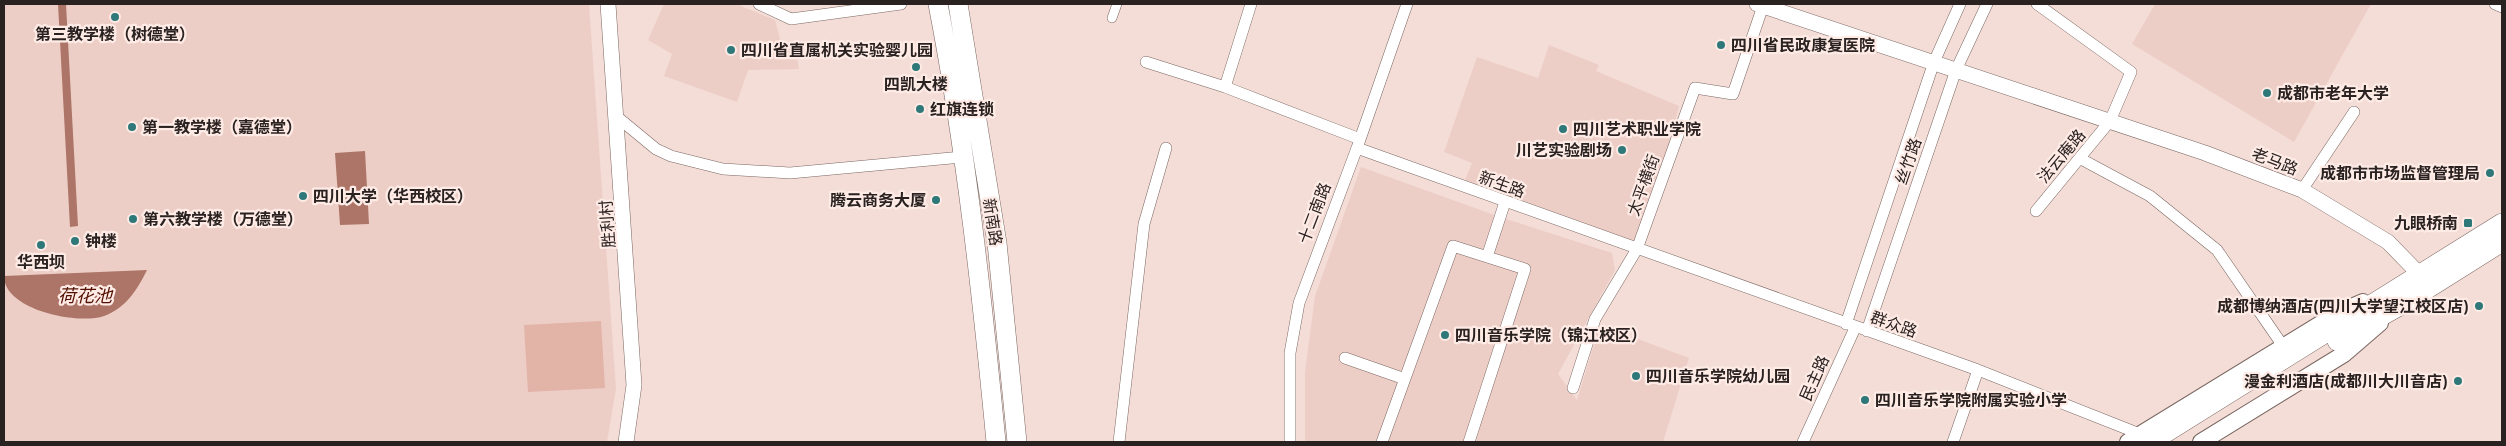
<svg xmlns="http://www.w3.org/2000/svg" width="2506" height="446" font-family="Overpass,'Noto Sans SC',sans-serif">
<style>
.built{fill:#edcec6}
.green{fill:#e2b3a7}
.water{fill:#ac7567}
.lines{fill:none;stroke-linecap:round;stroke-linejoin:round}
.pedestrian-casing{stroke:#7b6762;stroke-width:10}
.minor-casing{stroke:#7b6762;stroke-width:12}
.tertiary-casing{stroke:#7b6762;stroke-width:16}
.secondary-casing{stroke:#7b6762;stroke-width:18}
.primary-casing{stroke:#7b6762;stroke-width:20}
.pedestrian{stroke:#fff;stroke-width:9}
.minor{stroke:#fff;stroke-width:11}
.tertiary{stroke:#fff;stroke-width:15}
.secondary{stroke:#fff;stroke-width:16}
.primary{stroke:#fff;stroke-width:19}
.poi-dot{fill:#2e787a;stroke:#feebe6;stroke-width:2}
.labels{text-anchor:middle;stroke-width:4.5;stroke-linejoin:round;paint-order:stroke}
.poi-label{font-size:16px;font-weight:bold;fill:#2a2220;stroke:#feebe6;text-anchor:start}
.street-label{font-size:16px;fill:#2a2220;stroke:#feebe6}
.water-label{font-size:18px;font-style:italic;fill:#530f00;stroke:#feebe6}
</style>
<rect width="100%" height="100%" fill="#f4ddd7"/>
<!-- built -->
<path class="built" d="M4 4H589L616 389 607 442H4Z
M664 4H736L775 20 780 39 795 47 799 69 748 70 737 102 664 76 672 54 648 40Z
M2155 4H2371L2294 142 2132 44Z
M1549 45 1599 65 1596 71 1679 106 1666 156 1634 241 1465 180 1472 163 1444 152 1477 57 1538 78Z
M1361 167 1500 217 1612 253 1615 270 1558 374 1577 400 1600 325 1689 358 1663 442H1305V372L1315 296Z"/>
<!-- green -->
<path class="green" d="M601 321 605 388 528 392 524 325Z"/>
<!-- water -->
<path class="water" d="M58 4H66L78 226 70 227Z
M365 151 369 224 340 225 335 153Z
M147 270C137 290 126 308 104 316 78 325 4 310 4 276Z"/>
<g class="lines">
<defs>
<path id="pedestrian" d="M1112 18 1117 4"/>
<path id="minor" d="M759 4 791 19 901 4
M2495 4 2502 7
M1146 62 1225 87 1360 139
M1225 87 1251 4
M616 116 656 149 671 156 723 169 790 173 962 157
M1357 148 1978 370 2140 434
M2081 159 2150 196 2217 250 2283 346
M2302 190 2354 112
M2036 211 2110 121 2131 72 2037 4
M1487 257 1505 202
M1846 324 1934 62 1960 4
M1867 331 1956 70 1987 4
M1345 358 1405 379
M1573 388 1595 319 1637 249 1695 88 1733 94 1763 6
M1119 442 1144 224 1166 148
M1290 442V353L1299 303 1357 148 1407 4
M1382 442 1453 246 1525 269 1469 442
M1803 442 1855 328
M1953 442 1978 370"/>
<path id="tertiary" d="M608 4 634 385 626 442
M1757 4 2205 153 2302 190 2388 242 2426 281"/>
<path id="secondary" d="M2128 442 2340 312 2363 302
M2201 442 2344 354 2380 323"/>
<path id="primary" d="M938 4C966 149 982 295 996 442
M958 4 997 243 1017 442
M2337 341 2405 303 2502 242
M2151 442 2502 223"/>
</defs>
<!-- pedestrian casing -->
<use href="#pedestrian" class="pedestrian-casing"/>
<!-- minor casing -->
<use href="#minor" class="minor-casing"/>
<!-- tertiary casing -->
<use href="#tertiary" class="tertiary-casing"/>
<!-- secondary casing -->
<use href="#secondary" class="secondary-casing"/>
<!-- primary casing -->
<use href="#primary" class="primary-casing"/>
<!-- pedestrian -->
<use href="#pedestrian" class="pedestrian"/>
<!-- minor -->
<use href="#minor" class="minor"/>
<!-- tertiary -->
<use href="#tertiary" class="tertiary"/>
<!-- secondary -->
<use href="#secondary" class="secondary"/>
<!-- primary -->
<use href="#primary" class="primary"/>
</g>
<!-- markers -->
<g class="poi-dot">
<circle cx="115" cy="17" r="5"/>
<circle cx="1721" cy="45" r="5"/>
<circle cx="731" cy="50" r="5"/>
<circle cx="916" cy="67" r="5"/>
<circle cx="2267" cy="93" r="5"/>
<circle cx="920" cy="109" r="5"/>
<circle cx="132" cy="127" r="5"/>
<circle cx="1563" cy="129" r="5"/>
<circle cx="1622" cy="150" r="5"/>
<circle cx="2490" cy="173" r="5"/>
<circle cx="303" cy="196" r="5"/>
<circle cx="936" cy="200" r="5"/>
<circle cx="133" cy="219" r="5"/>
<rect x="2463" y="218" width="10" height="10" rx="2.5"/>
<circle cx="75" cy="241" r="5"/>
<circle cx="41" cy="245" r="5"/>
<circle cx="2479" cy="306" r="5"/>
<circle cx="1445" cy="335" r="5"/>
<circle cx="1636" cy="376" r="5"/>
<circle cx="2458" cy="381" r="5"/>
<circle cx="1865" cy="400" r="5"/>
</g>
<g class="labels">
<!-- poi labels -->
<g class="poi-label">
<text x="115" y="40" text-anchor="middle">第三教学楼（树德堂）</text>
<text x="1731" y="51">四川省民政康复医院</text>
<text x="741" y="56">四川省直属机关实验婴儿园</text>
<text x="916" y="90" text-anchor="middle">四凯大楼</text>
<text x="2277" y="99">成都市老年大学</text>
<text x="930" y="115">红旗连锁</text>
<text x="142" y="133">第一教学楼（嘉德堂）</text>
<text x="1573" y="135">四川艺术职业学院</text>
<text x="1612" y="156" text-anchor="end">川艺实验剧场</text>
<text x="2480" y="179" text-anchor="end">成都市市场监督管理局</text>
<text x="313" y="202">四川大学（华西校区）</text>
<text x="926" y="206" text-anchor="end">腾云商务大厦</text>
<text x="143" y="225">第六教学楼（万德堂）</text>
<text x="2458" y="229" text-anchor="end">九眼桥南</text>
<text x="85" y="247">钟楼</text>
<text x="41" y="268" text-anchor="middle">华西坝</text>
<text x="2469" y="312" text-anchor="end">成都博纳酒店(四川大学望江校区店)</text>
<text x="1455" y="341">四川音乐学院（锦江校区）</text>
<text x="1646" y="382">四川音乐学院幼儿园</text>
<text x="2448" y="387" text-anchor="end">漫金利酒店(成都川大川音店)</text>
<text x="1875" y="406">四川音乐学院附属实验小学</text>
</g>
<!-- street labels -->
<g class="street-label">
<text transform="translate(2061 156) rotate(-50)" y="6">法云庵路</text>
<text transform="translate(1908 161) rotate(-71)" y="6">丝竹路</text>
<text transform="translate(2275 161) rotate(21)" y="6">老马路</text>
<text transform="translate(1502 184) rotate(20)" y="6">新生路</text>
<text transform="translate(1643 185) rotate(-70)" y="6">太平横街</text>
<text transform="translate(1314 213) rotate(-69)" y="6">十二南路</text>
<text transform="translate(993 222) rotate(81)" y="6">新南路</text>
<text transform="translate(607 224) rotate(-94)" y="6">胜利村</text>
<text transform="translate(1894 324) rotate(19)" y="6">群众路</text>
<text transform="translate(1814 378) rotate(-66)" y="6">民主路</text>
</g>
<!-- water labels -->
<g class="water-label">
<text x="85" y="302">荷花池</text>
</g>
</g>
<!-- border -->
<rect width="2506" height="446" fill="none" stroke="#2a2220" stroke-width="10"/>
</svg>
